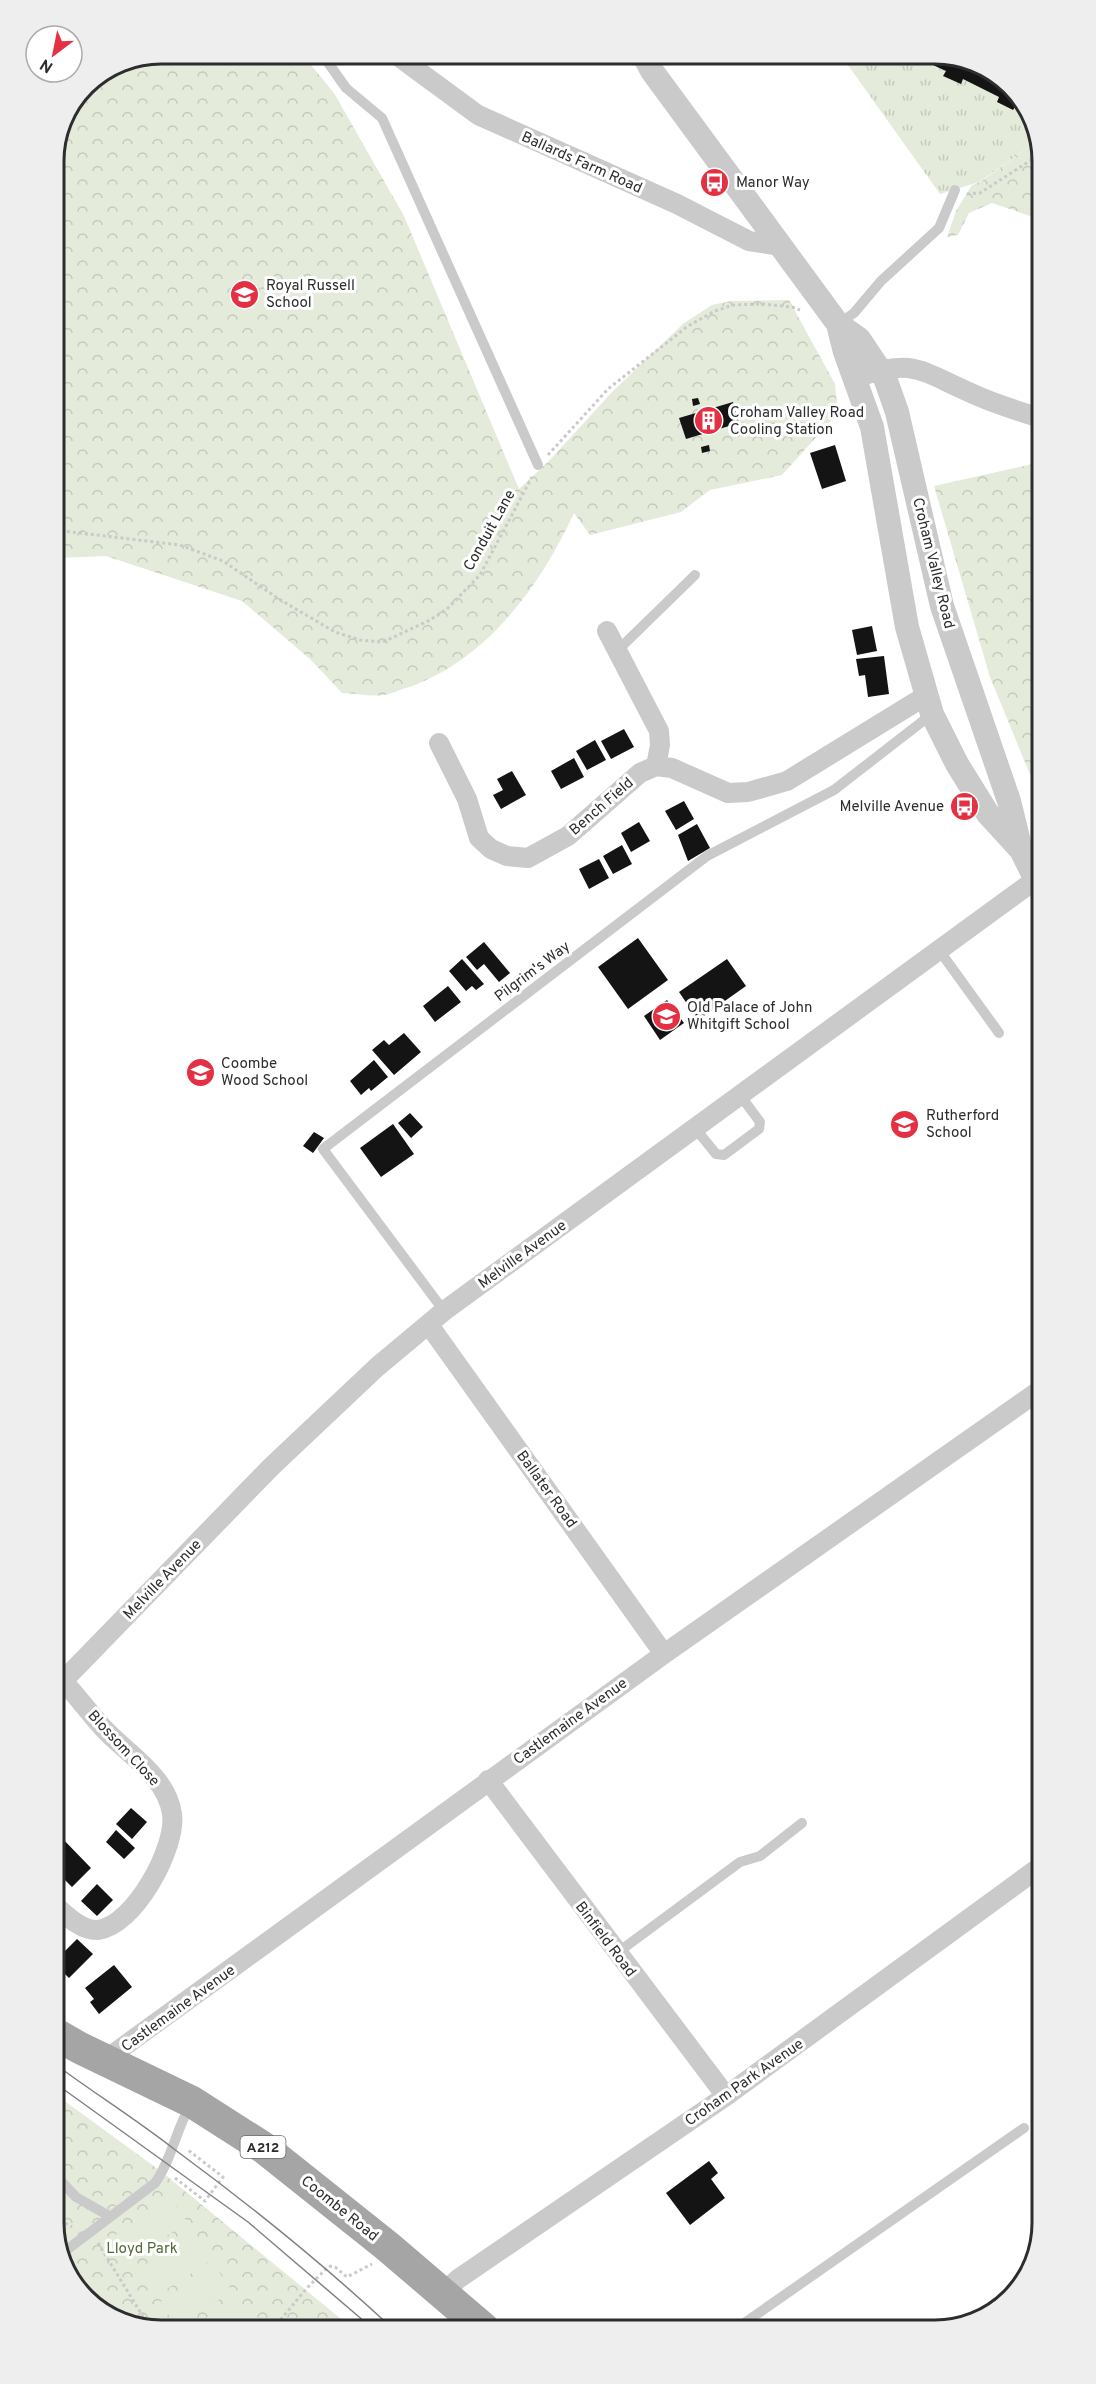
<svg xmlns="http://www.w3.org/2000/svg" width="1096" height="2384" font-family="Overpass,sans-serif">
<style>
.grass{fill:url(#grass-tufts)}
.forest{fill:url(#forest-crowns)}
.pitch{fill:#e4ebdb}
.building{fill:#141414}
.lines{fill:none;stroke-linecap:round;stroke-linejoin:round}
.path{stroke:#cacaca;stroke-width:3;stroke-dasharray:3 3;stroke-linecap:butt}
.service{stroke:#cacaca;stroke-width:10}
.minor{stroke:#cacaca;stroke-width:20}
.tertiary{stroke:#cacaca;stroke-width:24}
.primary{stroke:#a5a5a5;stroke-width:32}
.tram{stroke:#828282;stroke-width:1.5}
.labels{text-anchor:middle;stroke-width:6;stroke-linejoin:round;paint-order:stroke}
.shield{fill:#fff;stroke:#6c6c6c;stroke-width:1.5}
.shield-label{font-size:14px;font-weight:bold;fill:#2d2d2d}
.street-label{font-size:15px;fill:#2d2d2d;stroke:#fff}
.poi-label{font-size:15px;fill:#2d2d2d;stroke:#fff;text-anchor:start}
.park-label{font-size:15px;fill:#52683b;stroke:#fff}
.rim{fill:none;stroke:#2d2d2d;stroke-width:3}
</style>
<defs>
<pattern id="grass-tufts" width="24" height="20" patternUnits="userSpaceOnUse" patternTransform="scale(1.5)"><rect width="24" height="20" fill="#e4ebdb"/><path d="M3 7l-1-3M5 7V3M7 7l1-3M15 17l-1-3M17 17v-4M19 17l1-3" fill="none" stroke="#c4cabc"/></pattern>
<pattern id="forest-crowns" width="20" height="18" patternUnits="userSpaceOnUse" patternTransform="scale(1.5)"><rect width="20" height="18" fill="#e4ebdb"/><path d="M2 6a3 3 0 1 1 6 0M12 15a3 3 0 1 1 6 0" fill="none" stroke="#c4cabc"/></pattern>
</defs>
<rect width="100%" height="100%" fill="#fff"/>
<!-- grass -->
<path class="grass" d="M840 54H942L1000 76 1036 126V142L979 182 940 194Z"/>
<!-- forest -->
<path class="forest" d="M161 54H302L334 93 404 216 519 489 549 461 612 392 684 323 712 305 731 301 789 300 835 384 838 413 782 475 710 490 681 512 590 535 574 513C540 587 485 662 406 688 399 690 391 694 384 695 371 697 355 693 342 693L311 660 242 601 106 556 55 558 54 155 86 85 120 62Z
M1036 142V218L992 203 969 213 958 235 947 237 956 211 972 185 980 182Z
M1037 463 1038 794 990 677 934 486Z
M59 2097 162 2172 352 2328 154 2330 96 2308 60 2258Z"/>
<!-- pitch -->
<path class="pitch" d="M170 2197 187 2222 132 2260 115 2235Z
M195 2234 212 2260 156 2296 140 2271Z
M215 2266 232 2291 177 2328 160 2302Z
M236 2298 253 2323 245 2329 189 2330Z"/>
<!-- building -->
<path class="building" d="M920 54H942L1000 76 1022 106 1017 104 1013 110 997 102 999 97 963 79 961 84 943 76 946 71 922 60 924 56Z
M698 398 700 404 693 406 692 399Z
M733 402 739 423 686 439 679 418Z
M733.5 433a3.5 3.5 0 1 1 7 0a3.5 3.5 0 1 1-7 0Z
M709 445 710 451 702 453 701 447Z
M835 445 846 481 822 489 810 453Z
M872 626 877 651 857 655 852 630Z
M884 656 889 694 868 697 865 675 859 676 856 659Z
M624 729 634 747 611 759 601 741Z
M595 740 606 760 587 770 576 751Z
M574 758 584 777 561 789 551 771Z
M512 771 526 795 501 809 493 795 503 790 497 779Z
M684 801 694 819 676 830 665 811Z
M639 822 650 841 631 852 621 833Z
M697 824 710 848 688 861 678 835Z
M622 845 632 864 613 874 603 856Z
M599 859 609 878 589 889 579 869Z
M638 938 668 980 628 1009 598 967Z
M484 942 510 973 499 982 484 964 477 970 466 957Z
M462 959 484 984 476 990 472 986 466 991 449 971Z
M727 959 746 986 698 1020 679 992Z
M448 986 461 1002 435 1022 423 1006Z
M667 1000 684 1023 660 1040 644 1016Z
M404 1033 421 1052 394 1075 372 1050 384 1040 389 1045Z
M374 1060 388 1077 371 1091 369 1088 361 1095 350 1081Z
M410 1113 423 1127 411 1138 398 1123Z
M393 1124 414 1154 381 1177 360 1148Z
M314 1132 324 1138 313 1153 303 1146Z
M131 1808 147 1822 132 1839 116 1824Z
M116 1830 135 1848 124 1859 106 1842Z
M59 1835 91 1868 72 1887 59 1874Z
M97 1884 113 1900 97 1916 81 1901Z
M77 1939 93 1954 69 1978 59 1968V1957Z
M114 1965 132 1987 99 2014 90 2002 94 1999 85 1988Z
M709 2161 718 2173 711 2179 725 2198 690 2225 666 2193Z"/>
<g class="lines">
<!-- path -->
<path class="path" d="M967 194 980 193 1036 157
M548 455 608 389 688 326 715 311 733 305 762 304 792 307 800 310
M55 530 180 545 223 561 279 599 335 632 360 640 383 642 430 620 447 609 480 575 532 477
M1035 2119 1042 2113
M175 2178 205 2201 223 2177 188 2150
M60 2220 72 2227
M98 2243 150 2328
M329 2266 335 2267 347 2277 372 2264
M273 2329 306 2289 329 2266"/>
<!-- service -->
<path class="service" d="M322 54 346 88 382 118 538 465
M838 324 854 313 881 281 939 228 955 190
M617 651 695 575
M939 950 999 1033
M695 1128 716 1154 724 1155 759 1129 760 1122 740 1095
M444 1311 323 1149 707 856 834 790 932 714
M617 1953 740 1862 760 1856 802 1823
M60 2180 76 2197 109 2216
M60 2255 155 2183C172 2159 176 2129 191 2104
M740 2326 1024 2128"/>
<!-- minor -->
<path class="minor" d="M395 54 478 115 677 204 749 241 781 246
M856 378C912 357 921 371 971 393 992 403 1015 410 1037 417
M607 631 659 731 660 745 656 766
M439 743 467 799 479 838 491 849 507 856 528 858 568 836 640 773 656 766 672 768 728 793 748 792 787 781 927 695
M429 1325 664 1654
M58 1686 271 1467 377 1367 444 1311 1035 880
M488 1780 726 2096
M59 1909C69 1918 83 1931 98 1930 134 1926 177 1847 172 1814 167 1777 128 1754 105 1730 90 1714 78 1697 63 1681
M107 2062 116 2052 664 1654 1040 1390
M443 2293 458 2279 726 2096 1041 1866"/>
<!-- tertiary -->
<path class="tertiary" d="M643 54 652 71 838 324 859 339 885 378 897 412 942 606 1009 801 1021 850
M838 324 845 352 872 427 907 627 932 714 957 764 988 814 1021 850 1038 884"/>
<!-- primary -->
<path class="primary" d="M59 2036 80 2048 192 2102 264 2148 387 2246 483 2328"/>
<!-- tram -->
<path class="tram" d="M59 2067C97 2095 137 2120 174 2149 250 2205 323 2264 392 2328
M59 2086 248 2222 372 2328"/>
</g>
<!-- icons -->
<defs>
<symbol id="bus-disc" viewBox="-11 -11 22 22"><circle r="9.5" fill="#e43043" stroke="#fff"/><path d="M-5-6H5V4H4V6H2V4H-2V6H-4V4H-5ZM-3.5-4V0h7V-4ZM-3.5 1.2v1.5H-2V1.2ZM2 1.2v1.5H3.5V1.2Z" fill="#fff"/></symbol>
<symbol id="school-disc" viewBox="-11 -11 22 22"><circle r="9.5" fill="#e43043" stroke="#fff"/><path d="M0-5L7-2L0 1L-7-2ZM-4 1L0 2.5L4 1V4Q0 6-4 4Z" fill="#fff"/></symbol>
<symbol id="building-disc" viewBox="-11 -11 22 22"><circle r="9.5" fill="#e43043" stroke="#fff"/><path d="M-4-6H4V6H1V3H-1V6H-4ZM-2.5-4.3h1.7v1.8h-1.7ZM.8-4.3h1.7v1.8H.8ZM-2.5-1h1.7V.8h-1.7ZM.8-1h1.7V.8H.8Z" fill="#fff"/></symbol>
</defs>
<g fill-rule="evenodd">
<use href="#bus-disc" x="698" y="166" width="33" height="33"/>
<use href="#school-disc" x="228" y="278" width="33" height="33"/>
<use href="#building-disc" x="692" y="404" width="33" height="33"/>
<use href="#bus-disc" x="948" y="790" width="33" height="33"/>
<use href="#school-disc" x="650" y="1000" width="33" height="33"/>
<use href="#school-disc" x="184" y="1056" width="33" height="33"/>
<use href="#school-disc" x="888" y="1108" width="33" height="33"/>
</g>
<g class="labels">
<!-- shield labels -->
<rect class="shield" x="240.5" y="2136" width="45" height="22" rx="4.5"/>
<g class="shield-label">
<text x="263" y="2152">A212</text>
</g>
<!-- street labels -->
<g class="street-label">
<text transform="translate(582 162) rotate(24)" y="5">Ballards Farm Road</text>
<text transform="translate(489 530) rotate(-61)" y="5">Conduit Lane</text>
<text transform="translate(934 563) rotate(76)" y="5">Croham Valley Road</text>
<text transform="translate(601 806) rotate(-41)" y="5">Bench Field</text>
<text transform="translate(532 971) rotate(-37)" y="5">Pilgrim's Way</text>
<text transform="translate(522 1254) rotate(-36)" y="5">Melville Avenue</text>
<text transform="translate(547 1489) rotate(54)" y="5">Ballater Road</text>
<text transform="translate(162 1579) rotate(-46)" y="5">Melville Avenue</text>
<text transform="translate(570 1721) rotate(-36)" y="5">Castlemaine Avenue</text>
<text transform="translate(124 1748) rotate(47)" y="5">Blossom Close</text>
<text transform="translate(606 1939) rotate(53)" y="5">Binfield Road</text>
<text transform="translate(178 2008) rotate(-36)" y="5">Castlemaine Avenue</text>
<text transform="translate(744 2082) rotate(-35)" y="5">Croham Park Avenue</text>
<text transform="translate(340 2208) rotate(39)" y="5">Coombe Road</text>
</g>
<!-- poi labels -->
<g class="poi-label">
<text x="736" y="187">Manor Way</text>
<text x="266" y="290">Royal Russell<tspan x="266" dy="17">School</tspan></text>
<text x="730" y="417">Croham Valley Road<tspan x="730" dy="17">Cooling Station</tspan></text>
<text x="944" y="811" text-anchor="end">Melville Avenue</text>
<text x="687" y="1012">Old Palace of John<tspan x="687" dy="17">Whitgift School</tspan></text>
<text x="221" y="1068">Coombe<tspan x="221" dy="17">Wood School</tspan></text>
<text x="926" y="1120">Rutherford<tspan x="926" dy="17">School</tspan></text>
</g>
<!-- park labels -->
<g class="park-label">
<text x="142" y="2253">Lloyd Park</text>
</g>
</g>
<!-- crop -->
<path d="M0 0H1096V2384H0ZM161 64H935A97 97 0 0 1 1032 161V2223A97 97 0 0 1 935 2320H161A97 97 0 0 1 64 2223V161A97 97 0 0 1 161 64Z" fill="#eee" fill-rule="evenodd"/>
<path class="rim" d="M161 64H935A97 97 0 0 1 1032 161V2223A97 97 0 0 1 935 2320H161A97 97 0 0 1 64 2223V161A97 97 0 0 1 161 64Z"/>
<!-- north arrow -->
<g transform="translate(54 54) rotate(212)"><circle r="28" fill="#ffffff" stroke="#ababab" stroke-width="1.5"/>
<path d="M0-4.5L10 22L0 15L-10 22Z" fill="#e43043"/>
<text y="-9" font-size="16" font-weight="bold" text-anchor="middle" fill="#2d2d2d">N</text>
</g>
</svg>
